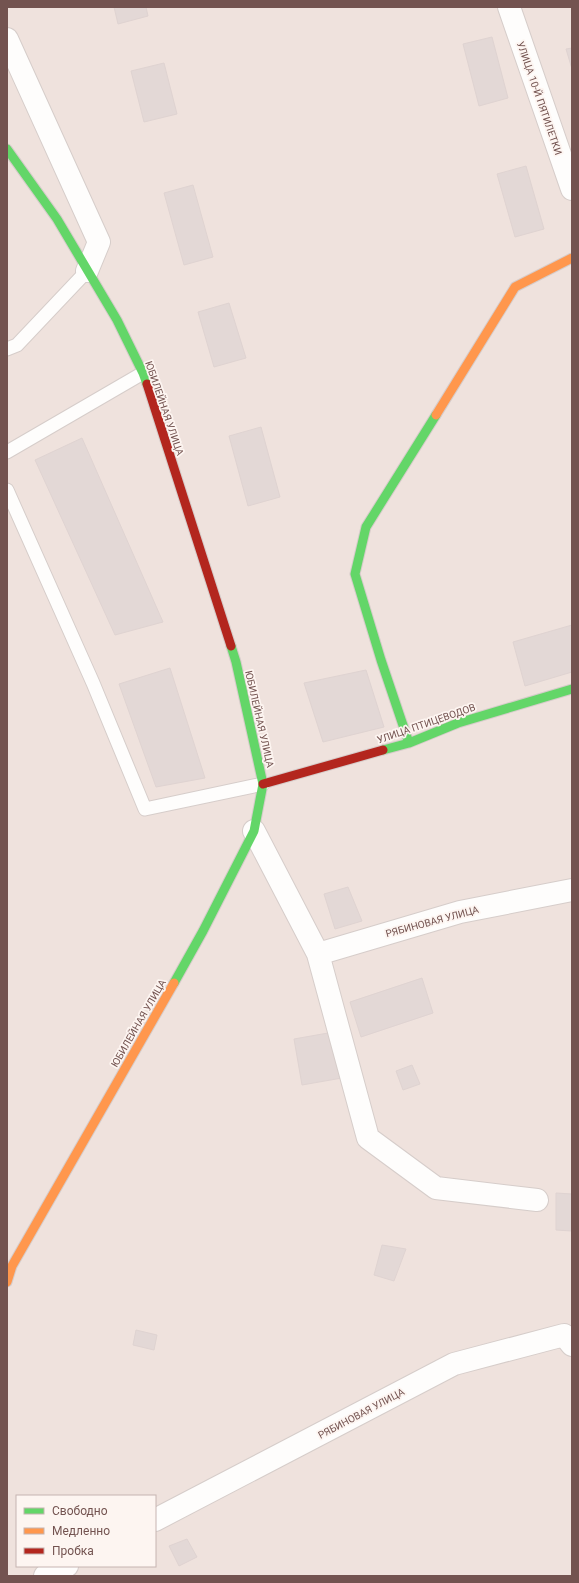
<svg xmlns="http://www.w3.org/2000/svg" width="579" height="1583" font-family="Roboto,sans-serif">
<style>
.residential{fill:#efe2dd;fill-rule:evenodd}
.building{fill:#e3d8d6;stroke:#dfd3d1}
.lines{fill:none;stroke-linecap:round;stroke-linejoin:round}
.lane-casing{stroke:#d6cdca;stroke-width:15}
.street-casing{stroke:#d6cdca;stroke-width:24}
.fast-casing{stroke:#d6ccca;stroke-width:11}
.slow-casing{stroke:#d6ccca;stroke-width:11}
.jam-casing{stroke:#d6ccca;stroke-width:11}
.lane{stroke:#fefdfc;stroke-width:13}
.street{stroke:#fefdfc;stroke-width:22}
.fast{stroke:#63d668;stroke-width:9}
.slow{stroke:#ff974d;stroke-width:9}
.jam{stroke:#b3261e;stroke-width:9}
.labels{text-anchor:middle;stroke-width:3.5;stroke-linejoin:round;paint-order:stroke}
.street-label{font-size:10px;fill:#735350;stroke:#fdf5f1}
</style>
<rect width="100%" height="100%" fill="#f7f1ee"/>
<!-- residential -->
<path class="residential" d="M7 7H572V1576H7ZM17 1496H155V1566H17Z"/>
<!-- building -->
<path class="building" d="M114 7H146L148 16 118 24Z
M492 37 508 98 479 106 463 44Z
M572 48V69L566 49Z
M164 63 177 114 144 122 131 71Z
M526 166 544 229 515 237 497 174Z
M193 185 213 257 184 265 164 193Z
M229 303 246 358 214 367 198 312Z
M261 427 280 497 248 506 229 436Z
M82 438 163 622 115 635 35 460Z
M572 625V672L525 686 513 642Z
M170 668 205 778 156 787 119 684Z
M366 670 384 727 323 742 304 683Z
M348 887 362 921 335 929 324 894Z
M422 978 433 1013 361 1037 350 1002Z
M328 1033 342 1078 302 1085 294 1039Z
M412 1065 420 1084 403 1090 396 1071Z
M556 1193 572 1194V1231L556 1230Z
M382 1245 406 1249 394 1281 374 1275Z
M136 1330 157 1335 154 1350 133 1345Z
M187 1539 197 1557 179 1566 169 1546Z"/>
<g class="lines">
<defs>
<path id="lane" d="M7 349 17 345 87 271
M7 452 143 373
M7 490 93 683 145 809 263 784"/>
<path id="street" d="M509 7 572 189
M7 39 99 242 87 271
M254 831 318 954 368 1138 436 1188 537 1200
M318 954 460 912 572 890
M155 1520 454 1364 564 1335 572 1345
M45 1576 67 1566"/>
<path id="fast" d="M7 149 57 219 117 320 143 373 147 384
M409 743 381 660 355 574 366 527 436 415
M383 750 409 743 458 723 572 689
M174 983 203 931 254 831 263 784 236 662 231 646"/>
<path id="slow" d="M436 415 515 287 572 258
M7 1282 12 1266 174 983"/>
<path id="jam" d="M147 384 231 646
M263 784 383 750"/>
</defs>
<!-- lane casing -->
<use href="#lane" class="lane-casing"/>
<!-- street casing -->
<use href="#street" class="street-casing"/>
<!-- fast casing -->
<use href="#fast" class="fast-casing"/>
<!-- slow casing -->
<use href="#slow" class="slow-casing"/>
<!-- jam casing -->
<use href="#jam" class="jam-casing"/>
<!-- lane -->
<use href="#lane" class="lane"/>
<!-- street -->
<use href="#street" class="street"/>
<!-- fast -->
<use href="#fast" class="fast"/>
<!-- slow -->
<use href="#slow" class="slow"/>
<!-- jam -->
<use href="#jam" class="jam"/>
</g>
<g class="labels">
<!-- street labels -->
<g class="street-label">
<text transform="translate(540 98) rotate(71)" y="4">УЛИЦА 10-Й ПЯТИЛЕТКИ</text>
<text transform="translate(165 408) rotate(71)" y="4">ЮБИЛЕЙНАЯ УЛИЦА</text>
<text transform="translate(260 719) rotate(77)" y="4">ЮБИЛЕЙНАЯ УЛИЦА</text>
<text transform="translate(426 723) rotate(-19)" y="4">УЛИЦА ПТИЦЕВОДОВ</text>
<text transform="translate(432 921) rotate(-15)" y="4">РЯБИНОВАЯ УЛИЦА</text>
<text transform="translate(138 1023) rotate(-60)" y="4">ЮБИЛЕЙНАЯ УЛИЦА</text>
<text transform="translate(361 1413) rotate(-28)" y="4">РЯБИНОВАЯ УЛИЦА</text>
</g>
</g>
<!-- border -->
<rect width="579" height="1583" fill="none" stroke="#735350" stroke-width="16"/>
<!-- legend -->
<rect x="16" y="1495" width="140" height="72" fill="#fdf5f1" stroke="#c6b4b1"/>
<rect x="24" y="1508" width="20" height="6" fill="#63d668" stroke="#c6b4b1"/>
<text x="52" y="1515" font-size="12" fill="#735350">Свободно</text>
<rect x="24" y="1528" width="20" height="6" fill="#ff974d" stroke="#c6b4b1"/>
<text x="52" y="1535" font-size="12" fill="#735350">Медленно</text>
<rect x="24" y="1548" width="20" height="6" fill="#b3261e" stroke="#c6b4b1"/>
<text x="52" y="1555" font-size="12" fill="#735350">Пробка</text>
</svg>
